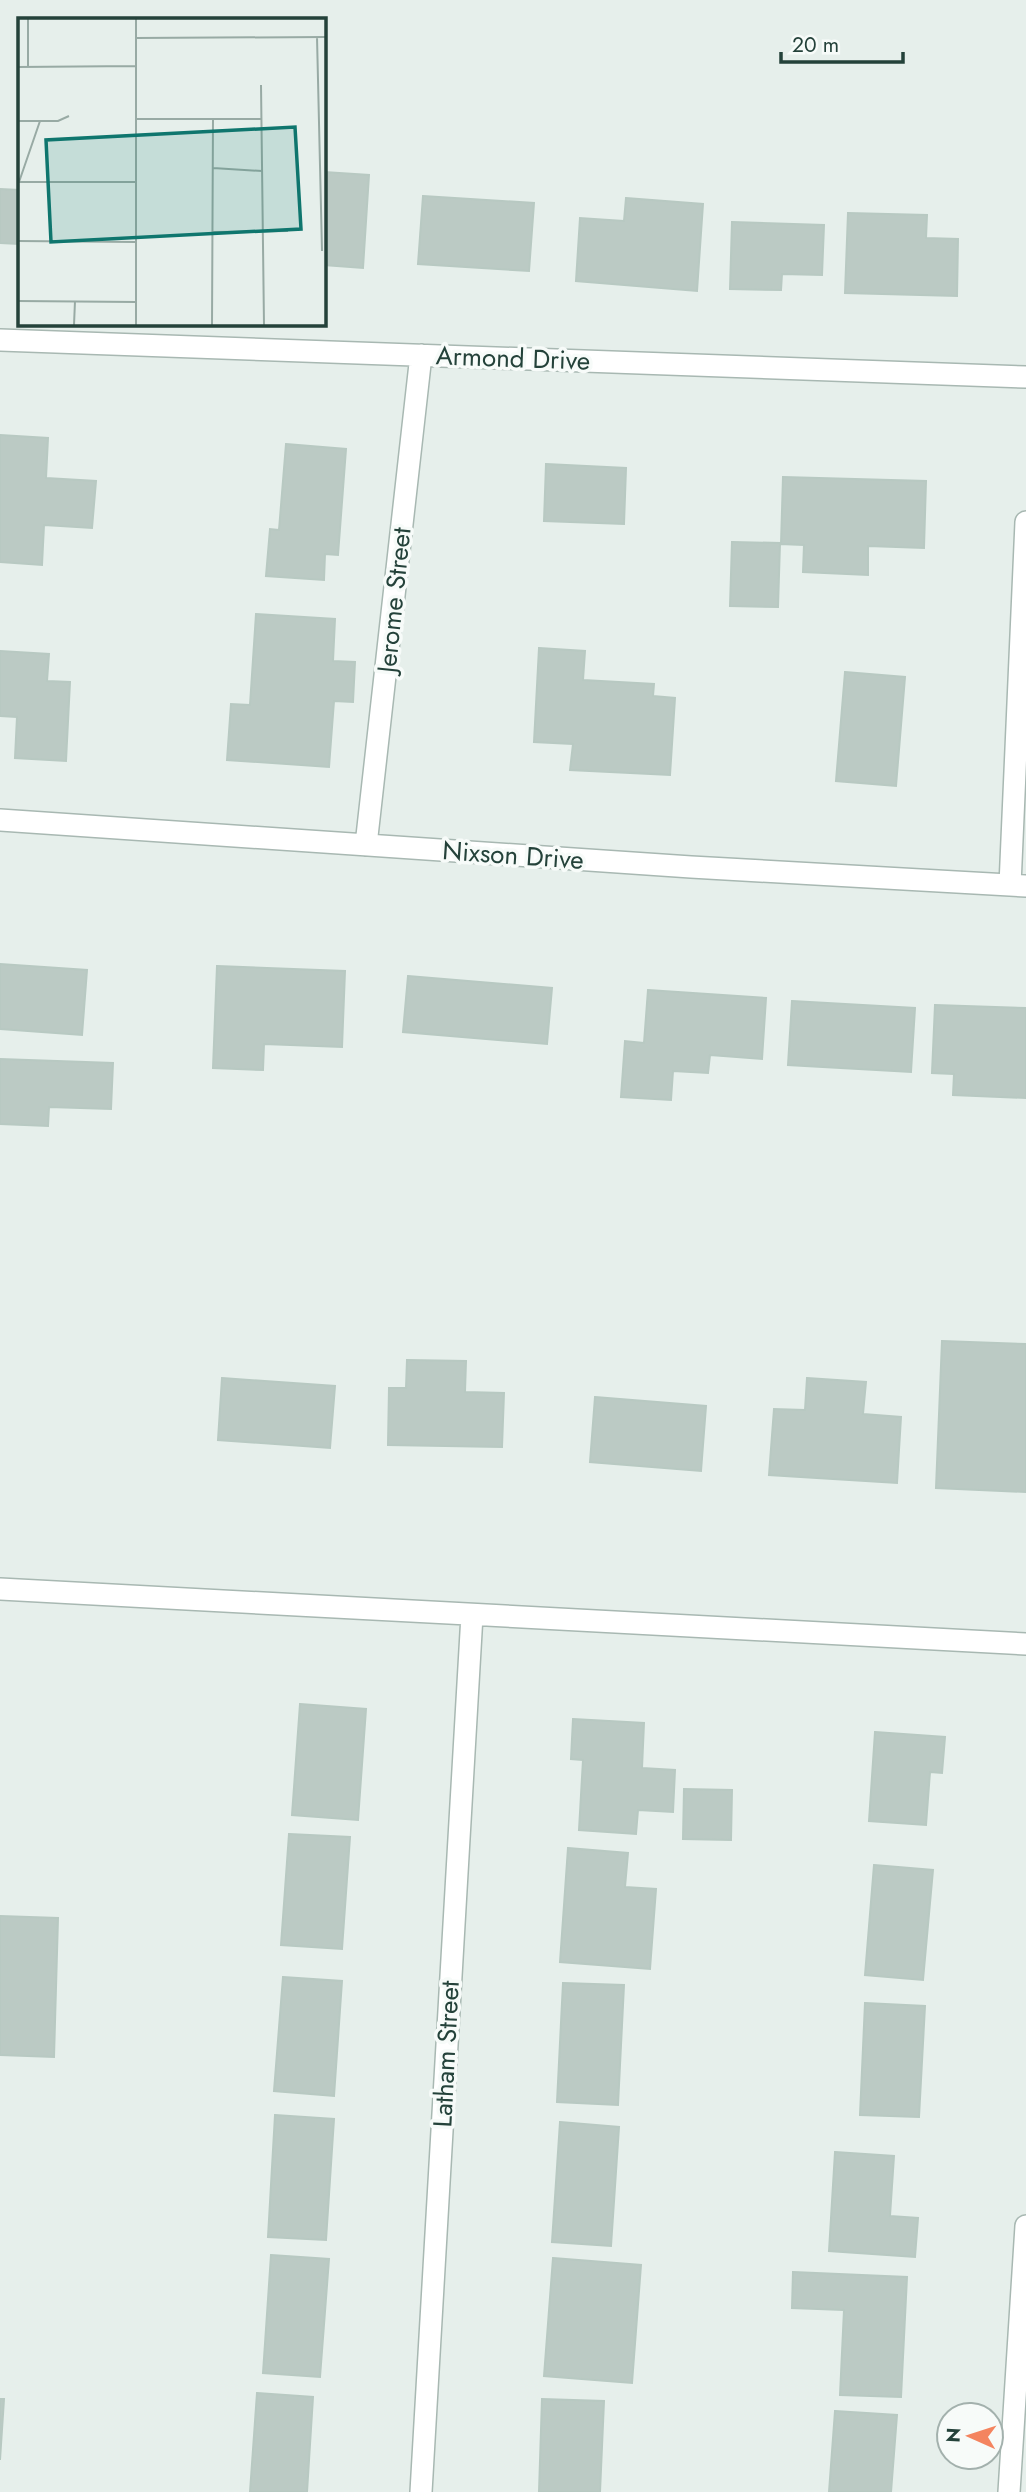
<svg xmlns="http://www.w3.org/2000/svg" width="1026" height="2492" font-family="Jost,sans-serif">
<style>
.building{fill:#bbcac4;stroke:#b8c9c2;stroke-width:2}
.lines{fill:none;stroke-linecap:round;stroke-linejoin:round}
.minor-casing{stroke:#a8b8b2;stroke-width:24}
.minor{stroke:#fff;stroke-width:21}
.labels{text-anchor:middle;stroke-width:7;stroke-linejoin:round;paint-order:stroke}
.street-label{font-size:26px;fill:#24423a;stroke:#f7fbf9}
.inset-road{fill:none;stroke:#98aaa4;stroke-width:2}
.view{fill:#0f766e;fill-opacity:0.15;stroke:#0f766e;stroke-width:3.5}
.inset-edge{fill:none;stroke:#24423a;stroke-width:3.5}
</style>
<rect width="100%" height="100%" fill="#e6efeb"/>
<!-- building -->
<path class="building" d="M324 172 369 175 363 268 324 265Z
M0 189 19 190V244L0 243Z
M423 196 534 203 529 271 418 264Z
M626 198 703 204 697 291 576 281 580 218 624 221Z
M848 213 927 215 926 238 958 239 957 296 845 293Z
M732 222 824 225 822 275 782 274 781 290 730 289Z
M0 435 48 438 46 478 96 481 92 528 44 525 42 565 0 562Z
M286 444 346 449 338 555 325 554 324 580 266 576 270 529 279 530Z
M546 464 626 468 624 524 544 521Z
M783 477 926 481 924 548 868 546V575L803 572 804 545 781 544Z
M732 542 780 543 778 607 730 606Z
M256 614 335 619 333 661 355 662 353 702 334 701 329 767 227 760 231 704 250 705Z
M539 648 585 651 583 680 654 684 653 696 675 698 670 775 570 770 573 744 534 742Z
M0 651 49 654 47 681 70 682 66 761 15 758 17 717 0 716Z
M845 672 905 677 896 786 836 781Z
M0 964 87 970 82 1035 0 1029Z
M217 966 345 971 342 1047 264 1044 263 1070 213 1068Z
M408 976 552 988 547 1044 403 1032Z
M648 990 766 998 762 1059 710 1055 708 1073 673 1071 671 1100 621 1097 625 1041 644 1043Z
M792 1001 915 1008 911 1072 788 1065Z
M935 1005 1026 1008V1098L953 1095 954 1074 932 1073Z
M0 1059 113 1063 111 1109 49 1107 48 1126 0 1124Z
M942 1341 1026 1344V1492L936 1488Z
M407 1360 466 1361 465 1392 504 1393 502 1447 388 1445 389 1388H406Z
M222 1378 335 1386 330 1448 218 1440Z
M807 1378 866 1382 863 1414 901 1417 897 1483 769 1475 774 1409 805 1410Z
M595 1397 706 1406 701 1471 590 1462Z
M300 1704 366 1709 358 1820 292 1815Z
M573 1719 644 1723 642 1768 675 1770 673 1812 638 1810 636 1834 579 1830 583 1760 571 1759Z
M875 1732 945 1737 942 1773 930 1772 926 1825 869 1821Z
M684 1789 732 1790 731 1840 683 1839Z
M289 1834 350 1837 342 1949 281 1945Z
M568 1848 628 1853 625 1887 656 1889 650 1969 560 1962Z
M874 1865 933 1870 923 1980 865 1975Z
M0 1916 58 1918 54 2057 0 2055Z
M283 1977 342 1981 334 2096 274 2091Z
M563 1983 624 1985 618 2105 557 2102Z
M865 2003 925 2006 919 2117 860 2115Z
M275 2115 334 2119 326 2240 268 2237Z
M560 2122 619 2127 611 2246 552 2242Z
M835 2152 894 2156 890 2216 918 2218 915 2257 829 2251Z
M271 2255 329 2259 320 2377 263 2373Z
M553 2258 641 2265 632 2383 544 2376Z
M793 2272 907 2277 901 2397 840 2395 844 2310 792 2308Z
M257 2393 313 2397 307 2492H250Z
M0 2399H4L0 2460Z
M542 2399 604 2401 600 2492H539Z
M835 2411 897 2415 891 2492H829Z"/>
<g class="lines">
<defs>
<path id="minor" d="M0 340 1026 377
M0 820 691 867 1026 886
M366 845 421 355
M1010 885 1026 522
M0 1589 1026 1644
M421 2492 472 1615
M1009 2492 1026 2226"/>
</defs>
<!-- minor casing -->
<use href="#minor" class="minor-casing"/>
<!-- minor -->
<use href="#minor" class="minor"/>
</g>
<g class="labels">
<!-- street labels -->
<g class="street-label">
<text transform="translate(513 358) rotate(2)" y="9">Armond Drive</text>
<text transform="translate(394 600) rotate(-84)" y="9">Jerome Street</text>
<text transform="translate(513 855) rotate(4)" y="9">Nixson Drive</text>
<text transform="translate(446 2054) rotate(-87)" y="9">Latham Street</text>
</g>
</g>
<!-- overview -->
<g transform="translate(18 18)">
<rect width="308" height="308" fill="#e6efeb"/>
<path class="inset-road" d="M118 1V307M299 19 304 233M118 20 308 19M0 49 118 48M10 49V1M243 67 246 307M118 101H243M0 103H40L51 98M195 150 244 153M0 164H118M1 164 22 103M194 214 270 213M0 223 118 224M0 283 118 284M56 307 57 283M194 307 195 101"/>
<path class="view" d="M277 109 283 211 33 224 28 122Z"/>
<rect width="308" height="308" class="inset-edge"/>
</g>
<!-- north arrow -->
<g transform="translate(970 2436) rotate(273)"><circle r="33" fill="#f7fbf9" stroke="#a3b1ad" stroke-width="2"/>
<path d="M0-5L12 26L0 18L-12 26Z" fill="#f4845f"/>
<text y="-10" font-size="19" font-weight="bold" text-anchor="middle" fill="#24423a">N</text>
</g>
<!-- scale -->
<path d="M781 52v10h122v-10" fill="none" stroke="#24423a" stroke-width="3.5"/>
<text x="792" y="52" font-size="21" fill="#24423a" stroke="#f7fbf9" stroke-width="5" paint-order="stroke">20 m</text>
</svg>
